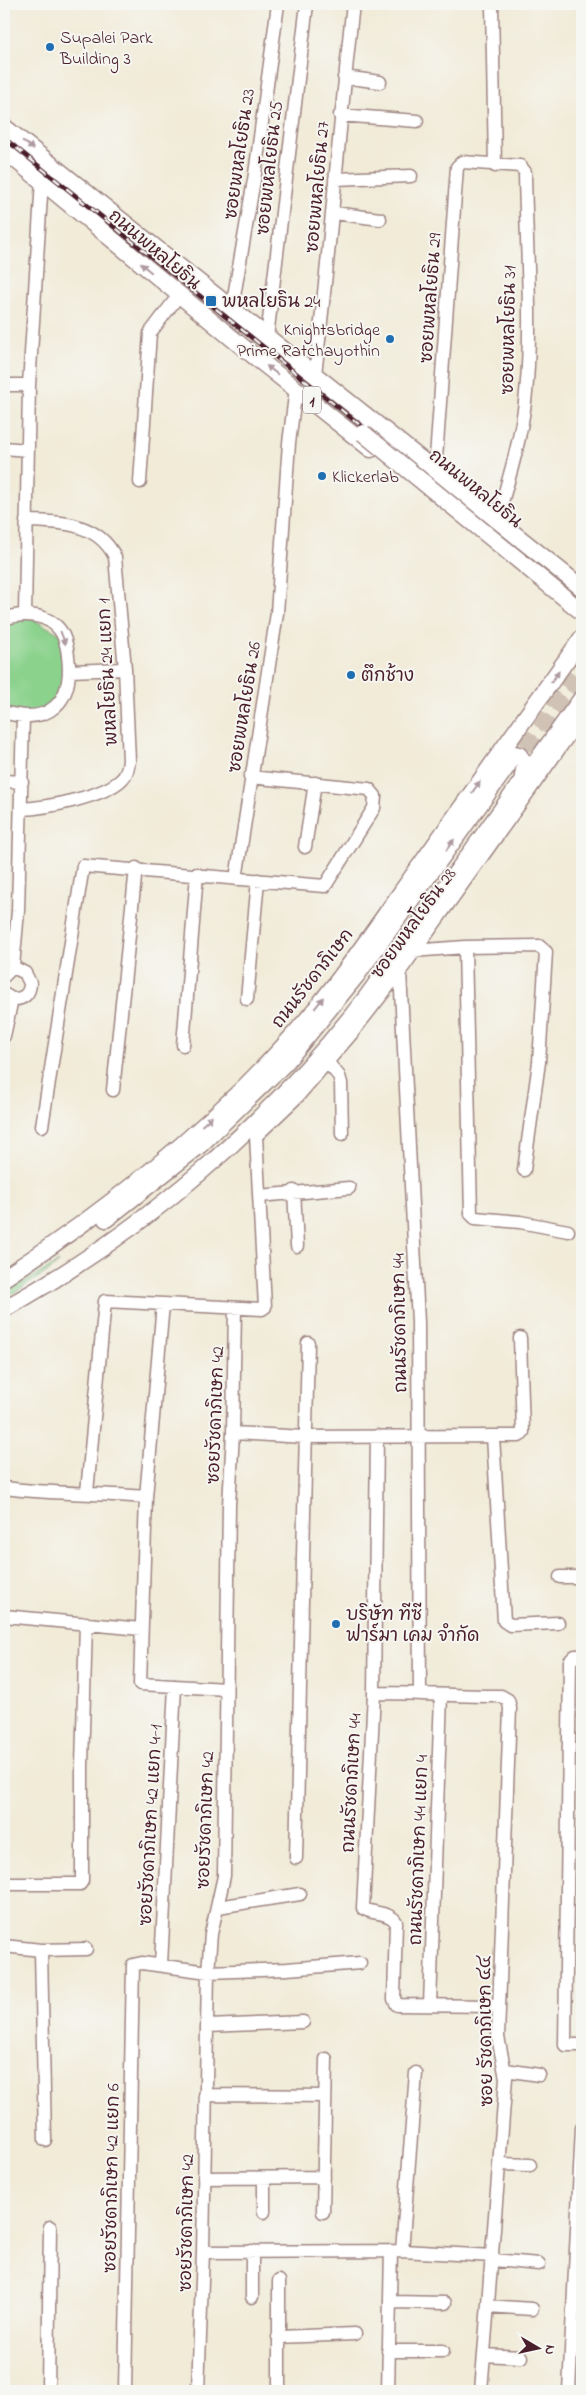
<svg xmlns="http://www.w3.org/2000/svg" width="586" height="2395" font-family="'Indie Flower','Playpen Sans Thai',sans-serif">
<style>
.green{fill:#8bd28d;stroke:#6a785c}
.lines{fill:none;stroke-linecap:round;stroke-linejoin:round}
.major-tunnel{stroke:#d0c2b5;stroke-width:16;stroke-dasharray:16 8;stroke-linecap:butt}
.minor-casing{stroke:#9e8582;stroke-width:15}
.major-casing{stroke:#9e8582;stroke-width:19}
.minor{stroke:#fff;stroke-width:12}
.major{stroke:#fff;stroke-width:16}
.rail-casing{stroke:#4a1f2b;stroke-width:4.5}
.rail{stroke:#f6f6f2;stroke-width:2.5;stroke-dasharray:8;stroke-linecap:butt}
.major-bridge-casing{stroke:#9e8582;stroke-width:19;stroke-linecap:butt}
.major-bridge{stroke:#fff;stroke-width:16}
.oneway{fill:#ae9aa0}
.poi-dot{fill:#1f6fb2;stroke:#f6f6f2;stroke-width:2}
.labels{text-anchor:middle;stroke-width:4;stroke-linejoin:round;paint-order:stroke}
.shield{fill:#f6f6f2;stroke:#7e6067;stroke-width:1}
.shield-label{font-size:16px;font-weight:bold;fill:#4a1f2b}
.poi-label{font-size:18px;fill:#4a1f2b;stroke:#f6f6f2;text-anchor:start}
.street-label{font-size:18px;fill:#4a1f2b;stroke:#f6f6f2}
</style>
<rect width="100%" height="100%" fill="#f6f6f2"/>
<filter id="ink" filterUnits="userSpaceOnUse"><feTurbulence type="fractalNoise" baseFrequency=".02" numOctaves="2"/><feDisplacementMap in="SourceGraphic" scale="10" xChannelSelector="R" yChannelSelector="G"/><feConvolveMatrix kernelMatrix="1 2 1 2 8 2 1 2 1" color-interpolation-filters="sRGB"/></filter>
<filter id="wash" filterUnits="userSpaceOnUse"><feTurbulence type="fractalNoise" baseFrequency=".0096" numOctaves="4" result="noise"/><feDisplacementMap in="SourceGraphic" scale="20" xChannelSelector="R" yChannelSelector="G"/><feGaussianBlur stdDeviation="1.12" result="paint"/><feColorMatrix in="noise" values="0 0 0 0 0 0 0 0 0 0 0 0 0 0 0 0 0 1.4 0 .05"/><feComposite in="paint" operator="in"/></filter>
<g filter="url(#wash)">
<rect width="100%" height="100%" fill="#f1ebd8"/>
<!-- green -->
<path class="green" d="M25 615 62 635 69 676 53 708 28 716 4 711V619Z
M59 1262 52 1269 4 1299V1293Z"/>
</g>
<g filter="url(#ink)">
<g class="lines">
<!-- major-tunnel -->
<path class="major-tunnel" d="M508 765 582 659
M518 773 582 681"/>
<defs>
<path id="minor" d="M492 4 495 166
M344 77 380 82
M340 115 417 121
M335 179 411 176
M334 213 380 219
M232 308 255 174 278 4
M267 337 307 4
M315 374C330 251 339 127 353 4
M4 385H29
M4 448 27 450
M435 472 457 167 462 162 520 166 525 172C526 245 533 322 526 393 522 436 509 479 497 519
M140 482 150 333 179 295
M25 615 29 385 42 180
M4 619C20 613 42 613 55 625 64 632 67 646 68 656 74 702 49 726 4 712
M69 671 125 669
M4 781 22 782
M21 809C46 808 104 797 122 779 127 774 128 768 129 761L125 669 115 557C98 522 60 522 26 521
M305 847 315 783
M236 879 277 613 289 443 296 388
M465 947 471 1214 475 1218 520 1222 568 1231
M13 967 18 911 23 716
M4 976 13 967 25 973 30 983C30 994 23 1000 12 999L4 994
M247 999 258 880
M4 1036 12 999
M183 1045 197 874
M328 1063 339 1076 341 1083 342 1134
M113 1090 136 868
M42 1126 83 866 325 886 374 808 375 796 369 789 250 777
M256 1136 297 1097 352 1033 401 970 582 717
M294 1191 297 1246
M259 1196 349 1188
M163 1304 146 1497 140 1684 226 1689
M233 1433 305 1437 493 1436 504 1621 510 1625 558 1623
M377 1436 374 1693 363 1908C373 1915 389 1911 396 1922L394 1999 397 2005 499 2006
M493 1436H519L523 1432 520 1338
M4 1488C51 1494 98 1493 146 1497
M87 1492 105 1301 262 1309 265 1307 256 1136 250 1128
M560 1577H582
M4 1616 141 1629
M582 1656H575L570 1661 565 2045H582
M374 1693C416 1693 458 1696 501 1696L508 1700 510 1708 498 2037 506 2078 481 2391
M420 1693 418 1322 399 952 465 947 539 946 546 952 539 1062 524 1170
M296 1858 308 1343
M4 1884H80L82 1881V1766L86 1623
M218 1907 300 1894
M4 1946 41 1950 45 2140
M41 1950 86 1949
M161 1965 175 1686
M430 2005 441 1696
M208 2026 303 2022
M506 2070 539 2075
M205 2095 325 2096
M500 2164 530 2165
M204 2178 324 2177
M264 2212V2178
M323 2212 326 2059
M402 2251 416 2073
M203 2252 402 2251 493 2256
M493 2260 539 2264
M279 2281V2391
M252 2297V2251
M391 2302 445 2303
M488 2306 532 2309
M278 2337 355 2334
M388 2351H443
M484 2355 521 2357
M48 2391 50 2227
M125 2391 133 1965 142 1963 208 1972 287 1969 360 1963
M198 2391 203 2252 208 1972 211 1934 224 1876 229 1505 233 1433 235 1308
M388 2391 391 2251
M569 2391 582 2128"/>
<path id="major" d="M4 127 582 588
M4 150 244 348 371 449
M495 760 510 753 519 755 525 764 522 782
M106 1219 200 1145 286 1062 356 976 508 765
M4 1278C104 1212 202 1136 283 1047 332 994 373 932 415 873 470 795 527 716 582 638
M4 1309C144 1231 268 1125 366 998L582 698"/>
</defs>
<!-- minor casing -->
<use href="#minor" class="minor-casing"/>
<!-- major casing -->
<use href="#major" class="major-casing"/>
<!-- minor -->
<use href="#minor" class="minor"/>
<!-- major -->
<use href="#major" class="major"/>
<defs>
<path id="rail" d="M4 138 582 604"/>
</defs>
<!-- rail casing -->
<use href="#rail" class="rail-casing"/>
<!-- rail -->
<use href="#rail" class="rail"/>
<defs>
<path id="major-bridge" d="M363 433 582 612"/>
</defs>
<!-- major-bridge casing -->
<use href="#major-bridge" class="major-bridge-casing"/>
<!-- major-bridge -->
<use href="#major-bridge" class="major-bridge"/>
</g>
<!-- one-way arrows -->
<defs><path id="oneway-solid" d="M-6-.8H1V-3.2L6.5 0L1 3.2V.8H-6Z" transform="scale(1.25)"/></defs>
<g class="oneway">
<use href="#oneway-solid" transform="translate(28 145) rotate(38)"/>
<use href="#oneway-solid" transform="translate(146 268) rotate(-140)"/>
<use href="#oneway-solid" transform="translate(272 370) rotate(-142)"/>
<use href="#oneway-solid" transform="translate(63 638) rotate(69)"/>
<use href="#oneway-solid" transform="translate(555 677) rotate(-55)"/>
<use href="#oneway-solid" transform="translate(476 787) rotate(-55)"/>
<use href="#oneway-solid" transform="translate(450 845) rotate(-54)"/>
<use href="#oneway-solid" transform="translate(319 1003) rotate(-52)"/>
<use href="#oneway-solid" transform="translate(207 1121) rotate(-42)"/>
</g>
</g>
<!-- markers -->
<g class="poi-dot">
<circle cx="50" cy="47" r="5"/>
<rect x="205" y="295" width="12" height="12" rx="2.5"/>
<circle cx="390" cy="339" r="5"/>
<circle cx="322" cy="476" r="5"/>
<circle cx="351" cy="675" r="5"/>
<circle cx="336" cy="1624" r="5"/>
</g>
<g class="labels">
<!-- shield labels -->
<rect class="shield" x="303" y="386.5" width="18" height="27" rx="4"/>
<g class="shield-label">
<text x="312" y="406">1</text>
</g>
<!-- poi labels -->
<g class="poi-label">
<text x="60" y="43">Supalei Park<tspan x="60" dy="21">Building 3</tspan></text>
<text x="222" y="307">พหลโยธิน 24</text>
<text x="380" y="335" text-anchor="end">Knightsbridge<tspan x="380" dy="21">Prime Ratchayothin</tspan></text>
<text x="332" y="482">Klickerlab</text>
<text x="361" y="681">ตึกช้าง</text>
<text x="346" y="1620">บริษัท ทีซี<tspan x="346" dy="21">ฟาร์มา เคม จำกัด</tspan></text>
</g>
<!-- street labels -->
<g class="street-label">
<text transform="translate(239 154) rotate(-82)" y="6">ซอยพหลโยธิน 23</text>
<text transform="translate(269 168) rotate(-84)" y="6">ซอยพหลโยธิน 25</text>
<text transform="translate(317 187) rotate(-85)" y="6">ซอยพหลโยธิน 27</text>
<text transform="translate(155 249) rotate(40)" y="6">ถนนพหลโยธิน</text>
<text transform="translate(430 298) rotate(-86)" y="6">ซอยพหลโยธิน 29</text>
<text transform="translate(508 330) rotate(-89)" y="6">ซอยพหลโยธิน 31</text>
<text transform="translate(476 488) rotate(39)" y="6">ถนนพหลโยธิน</text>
<text transform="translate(107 672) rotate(-93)" y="6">พหลโยธิน 24 แยก 1</text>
<text transform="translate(244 707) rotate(-81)" y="6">ซอยพหลโยธิน 26</text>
<text transform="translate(413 923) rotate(-54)" y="6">ซอยพหลโยธิน 28</text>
<text transform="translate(312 978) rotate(-52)" y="6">ถนนรัชดาภิเษก</text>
<text transform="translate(399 1323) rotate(-91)" y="6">ถนนรัชดาภิเษก 44</text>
<text transform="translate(215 1415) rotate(-88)" y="6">ซอยรัชดาภิเษก 42</text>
<text transform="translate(351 1783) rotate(-87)" y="6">ถนนรัชดาภิเษก 44</text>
<text transform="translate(205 1820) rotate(-88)" y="6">ซอยรัชดาภิเษก 42</text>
<text transform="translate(150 1825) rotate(-87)" y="6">ซอยรัชดาภิเษก 42 แยก 4-1</text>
<text transform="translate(418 1850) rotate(-88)" y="6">ถนนรัชดาภิเษก 44 แยก 4</text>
<text transform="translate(485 2031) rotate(-91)" y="6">ซอย รัชดาภิเษก ๔๔</text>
<text transform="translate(111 2178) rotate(-89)" y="6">ซอยรัชดาภิเษก 42 แยก 6</text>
<text transform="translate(186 2223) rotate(-89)" y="6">ซอยรัชดาภิเษก 42</text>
</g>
</g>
<!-- margin -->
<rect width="586" height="2395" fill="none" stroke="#f6f6f2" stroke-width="20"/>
<!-- north arrow -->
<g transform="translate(538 2348) rotate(99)" stroke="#f6f6f2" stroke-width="4" paint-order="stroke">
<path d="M0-4L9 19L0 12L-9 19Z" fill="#4a1f2b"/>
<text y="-8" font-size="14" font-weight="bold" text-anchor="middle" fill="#4a1f2b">N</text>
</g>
</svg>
